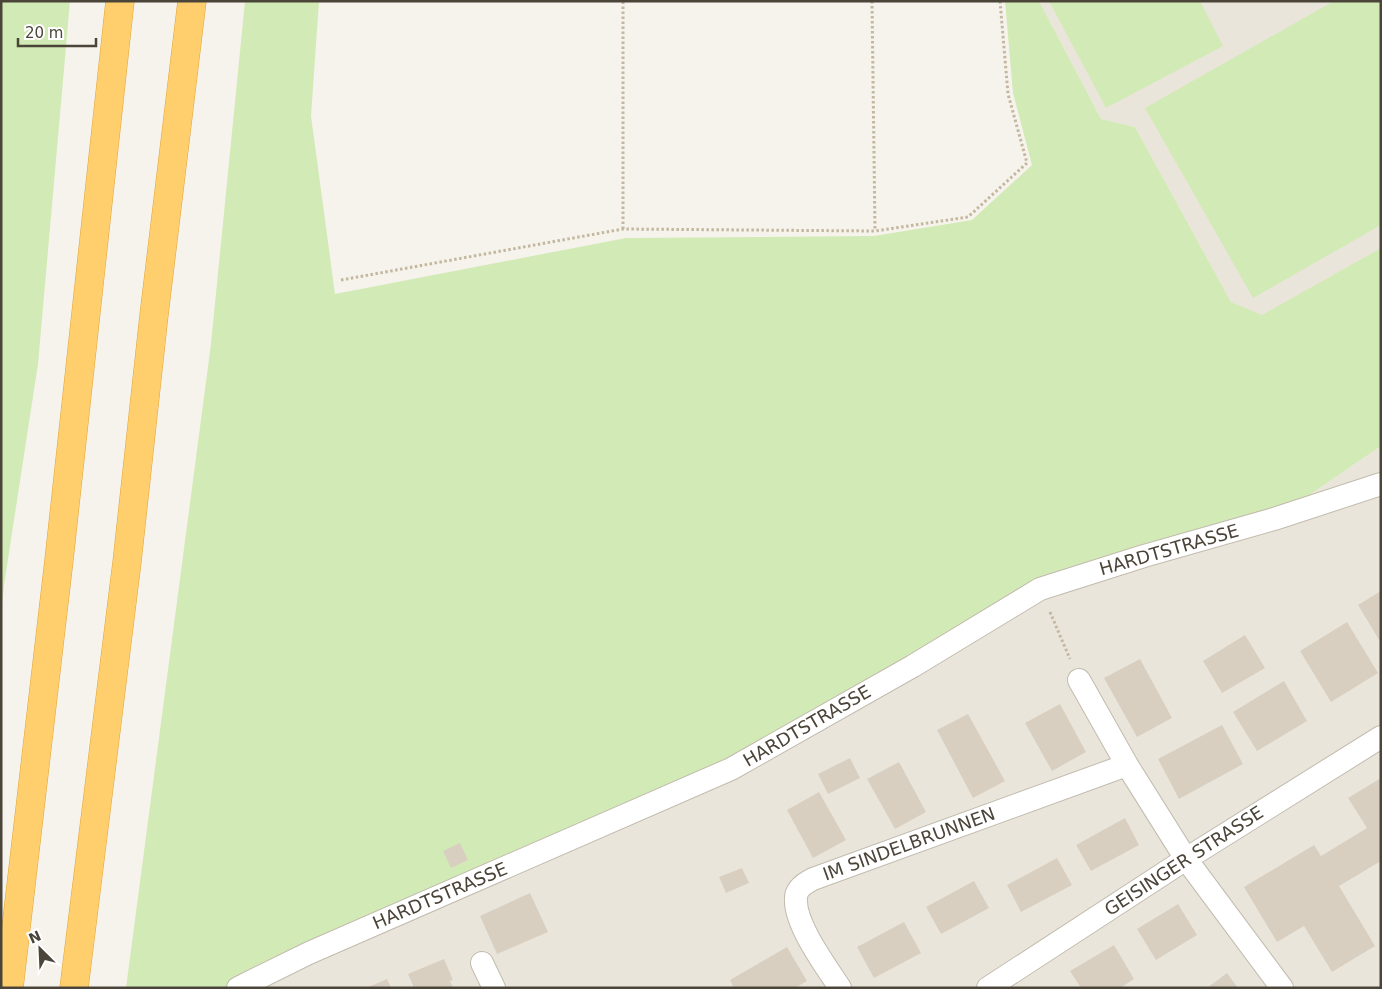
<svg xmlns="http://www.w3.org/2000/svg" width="1382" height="989" font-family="'DejaVu Sans',sans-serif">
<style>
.residential{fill:#eae5da}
.green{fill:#d2eab5}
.building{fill:#d8cfc1}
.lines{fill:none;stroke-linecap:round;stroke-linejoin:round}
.minor-casing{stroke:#c2bbae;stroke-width:24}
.motorway-casing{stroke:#e0a43c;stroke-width:29}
.path{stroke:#c4b79f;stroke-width:3;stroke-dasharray:2.5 2.5;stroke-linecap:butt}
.minor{stroke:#fff;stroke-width:22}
.motorway{stroke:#ffcf6e;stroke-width:28}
.labels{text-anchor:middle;stroke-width:4.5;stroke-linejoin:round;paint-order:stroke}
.street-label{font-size:18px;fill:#4b4439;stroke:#fff}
</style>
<rect width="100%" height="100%" fill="#f6f3ec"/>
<!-- residential -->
<path class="residential" d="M1039 1H1381V248L1262 316 1231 302 1135 127 1101 119Z
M1381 446V988H250L1040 589 1274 519Z"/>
<!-- green -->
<path class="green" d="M1 1H70L38 364 4 585 1 615Z
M245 1H319L311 116 335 294 626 238 874 236 972 220 1032 165 1013 93 1005 1H1039L1101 119 1135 127 1231 302 1262 315 1381 248V446L1274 519 1040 589 731 769 238 988H126L211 344Z
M1049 1H1200L1223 46 1106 108Z
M1334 1H1381V225L1253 298 1145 108Z"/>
<!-- building -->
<path class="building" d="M1381 591V643L1358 605Z
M1347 622 1378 673 1331 702 1300 651Z
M1245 635 1265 668 1222 693 1203 661Z
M1140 659 1172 718 1137 737 1104 678Z
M1284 681 1307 721 1257 751 1233 712Z
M1060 704 1086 752 1052 771 1025 723Z
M968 714 1005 781 973 798 937 730Z
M1222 725 1243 764 1179 799 1158 759Z
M850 758 860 778 828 794 818 774Z
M899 762 926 812 895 829 867 779Z
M1381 778V861L1339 886 1375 946 1332 972 1304 926 1277 942 1244 887 1314 845 1321 856 1367 828 1348 798Z
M819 792 846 840 813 858 787 810Z
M1125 818 1139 845 1091 871 1076 845Z
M460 843 468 860 451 868 443 851Z
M1057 858 1072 885 1021 912 1007 885Z
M742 868 749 883 726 893 719 877Z
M974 881 989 908 941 934 926 907Z
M530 893 548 932 497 954 480 916Z
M1178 904 1197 935 1156 960 1137 929Z
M904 922 921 953 874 978 857 947Z
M1114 945 1134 979 1120 988H1081L1070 971Z
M787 947 807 981 795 988H734L730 980Z
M444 959 453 980 450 981 453 988H414L408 974Z
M1227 973 1238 988H1207Z
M387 979 391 988H366Z"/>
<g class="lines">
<defs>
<path id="minor" d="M1079 680 1127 765
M482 963 494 988
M238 988 309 953 731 769 913 666 1040 589 1144 556 1274 519 1381 484
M840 988C826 966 794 924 796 898 796 889 805 883 813 879L1127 765 1186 859 1282 988
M988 988 1186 859 1381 737"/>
<path id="motorway" d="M9 988 59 560 120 1
M74 988 127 562 154 315 192 1"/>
</defs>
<!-- minor casing -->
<use href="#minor" class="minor-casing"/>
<!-- motorway casing -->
<use href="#motorway" class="motorway-casing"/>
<!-- path -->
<path class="path" d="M872 1 875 231
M623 229V1
M341 280 623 229 875 231 968 217 1027 163 1008 94 1000 1
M1050 612 1070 659"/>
<!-- minor -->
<use href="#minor" class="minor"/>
<!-- motorway -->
<use href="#motorway" class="motorway"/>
</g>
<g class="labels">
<!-- street labels -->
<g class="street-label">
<text transform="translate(1169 550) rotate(-16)" y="6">HARDTSTRASSE</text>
<text transform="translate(807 726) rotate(-30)" y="6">HARDTSTRASSE</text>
<text transform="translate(909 844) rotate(-20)" y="6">IM SINDELBRUNNEN</text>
<text transform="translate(1184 861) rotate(-33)" y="6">GEISINGER STRASSE</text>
<text transform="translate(440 896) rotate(-23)" y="6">HARDTSTRASSE</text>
</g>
</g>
<!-- border -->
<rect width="1382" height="989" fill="none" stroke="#4b4439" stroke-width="5"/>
<!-- north arrow -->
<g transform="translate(40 949) rotate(336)" stroke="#ffffff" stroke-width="4" paint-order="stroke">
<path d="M0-4L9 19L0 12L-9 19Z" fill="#4b4439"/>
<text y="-8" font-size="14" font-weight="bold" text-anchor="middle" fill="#4b4439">N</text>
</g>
<!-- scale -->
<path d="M18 38v8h78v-8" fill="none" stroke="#4b4439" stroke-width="2.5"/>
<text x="25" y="38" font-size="15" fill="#4b4439" stroke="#ffffff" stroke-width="4" paint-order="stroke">20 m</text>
</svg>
